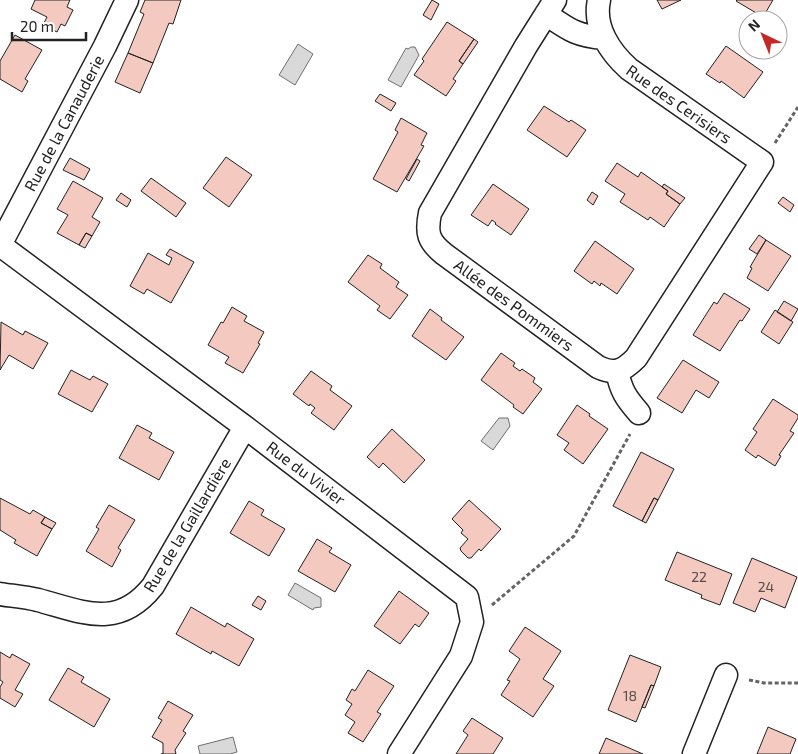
<svg xmlns="http://www.w3.org/2000/svg" width="798" height="754" font-family="'Exo 2',sans-serif">
<style>
.water{fill:#d9d9d9;stroke:#6f6f6f}
.building{fill:#f3c9c0;stroke:#222}
.lines{fill:none;stroke-linecap:round;stroke-linejoin:round}
.minor-casing{stroke:#222;stroke-width:25}
.path{stroke:#646464;stroke-width:3;stroke-dasharray:4 2.5;stroke-linecap:butt}
.minor{stroke:#fff;stroke-width:22}
.labels{text-anchor:middle;stroke-width:4;stroke-linejoin:round;paint-order:stroke}
.number-label{font-size:14px;fill:#564c4a}
.street-label{font-size:16px;fill:#222;stroke:#fff}
</style>
<rect width="100%" height="100%" fill="#fff"/>
<!-- water -->
<path class="water" d="M298 44 313 54 295 85 279 75Z
M411 47H415L419 55 401 87 388 80 406 48 408 49Z
M499 418H508L510 426 493 450 481 441Z
M295 583 321 598V607L314 608 313 610 288 595Z
M233 737 237 752 230 754H200L198 746Z"/>
<!-- building -->
<path class="building" d="M35 0H70L67 7 73 10 65 26 61 24 57 32 43 25 47 17 31 9Z
M145 0H181L173 24 169 23 153 63 128 53 144 14 140 12Z
M432 0 439 4 431 20 423 15Z
M657 0H681L662 9Z
M737 0H773L763 17 736 1Z
M447 22 474 39 459 61 463 64 453 79 456 81 446 96 414 75 424 61 422 59Z
M15 35 42 50 25 79 28 81 22 92 0 79V61Z
M474 39 478 42 463 64 459 61Z
M726 46 763 72 744 98 721 81 720 83 706 74Z
M128 53 153 63 140 93 115 82Z
M380 94 396 103 391 111 375 101Z
M544 106 569 122 571 120 586 130 567 157 527 130Z
M401 118 427 133 421 145 424 146 397 192 373 179 398 132 395 130Z
M226 157 252 175 229 207 203 188Z
M70 158 90 169 84 180 63 170Z
M417 159 420 161 409 181 406 179Z
M617 163 638 177 641 172 668 191 666 194 680 204 664 227 650 217 648 220 620 202 625 194 605 181Z
M151 178 186 203 176 217 141 191Z
M73 181 103 198 92 217 100 222 92 236 86 233 79 245 57 233 68 215 57 209Z
M493 184 529 209 511 235 495 224 496 223 492 220 488 226 471 215Z
M664 184 685 198 680 204 666 194 668 191 662 187Z
M592 192 598 196 593 205 587 200Z
M121 193 131 200 127 207 116 200Z
M783 197 794 205 790 212 778 203Z
M86 233 92 236 85 248 79 245Z
M759 235 766 240 757 254 749 249Z
M766 240 791 256 768 291 747 278 752 268 750 267Z
M595 241 634 269 617 294 601 283 600 286 594 281 592 284 574 271Z
M170 249 194 262 171 303 147 289 144 294 130 286 148 253 169 265 172 258 166 255Z
M368 255 382 264 380 268 399 282 396 287 408 295 390 319 377 310 380 306 348 282Z
M724 293 750 309 742 321 740 320 720 351 693 335 714 302 717 304Z
M784 301 798 309 791 321 777 312Z
M232 307 247 316 244 321 264 332 258 343 260 344 243 373 225 363 229 357 208 345 221 322 223 323Z
M430 309 442 318 441 320 464 337 446 360 412 336Z
M775 310 793 322 779 344 761 332Z
M1 322 23 335 25 331 48 343 33 369 9 355 0 370Z
M501 353 515 363 513 366 520 371 522 369 535 378 533 382 542 389 523 414 513 407 514 405 481 380Z
M683 360 719 382 709 398 696 390 682 413 657 398Z
M71 370 90 380 93 376 108 384 92 412 58 394Z
M311 371 332 386 330 390 352 406 334 430 311 413 315 408 310 404 309 406 293 394Z
M773 399 798 415V418L790 431 794 433 779 455 781 456 775 466 758 455 756 458 745 450 757 432 753 429Z
M577 405 590 414 589 416 608 429 583 464 564 450 569 443 557 435Z
M137 425 152 433 149 438 174 452 159 480 119 458Z
M392 429 425 460 404 483 383 463 379 468 367 457Z
M641 452 674 469 658 500 654 498 642 521 613 506Z
M0 498 30 514 33 510 45 517 41 523 52 529 37 556 14 543 16 540 0 530Z
M654 498 658 500 646 523 642 521Z
M469 500 501 529 481 551 479 549 471 558H468L461 551 460 548 468 539 461 533 463 530 452 519Z
M249 501 264 510 261 515 285 529 269 556 230 533Z
M109 505 135 520 118 548 121 550 112 567 86 551 99 529 96 527Z
M45 517 56 523 52 529 41 523Z
M317 539 332 548 329 552 351 565 335 592 298 571Z
M677 552 732 574 720 605 701 598 702 595 665 580Z
M752 558 797 577 785 608 761 598 755 612 733 603Z
M399 591 429 613 419 627 415 624 400 644 374 626Z
M258 596 266 601 261 610 252 605Z
M191 607 225 627 227 623 254 639 239 666 212 651 211 654 176 634Z
M525 627 561 651 543 679 554 686 533 717 501 695 510 681 507 680 520 659 509 651Z
M0 652 10 658 12 654 30 664 15 690 23 694 15 707 0 698V687L3 682 0 680Z
M630 655 661 667 654 686 651 685 636 722 608 710Z
M68 668 84 677 81 682 110 699 94 727 49 700Z
M368 670 394 686 377 712 381 714 363 742 348 733 355 722 345 715 352 704 346 700 352 689 355 691Z
M651 685 654 686 645 708 642 707Z
M168 701 193 715 183 731 186 733 175 750 176 754H161H163V743L152 737 162 720 158 718Z
M472 718 503 738 493 754H456L468 735 463 731Z
M768 727 796 739 790 754H757Z
M606 738 643 754H599Z"/>
<g class="lines">
<defs>
<path id="minor" d="M555 0 526 46 430 213C426 233 428 241 444 254L598 367C615 375 623 371 636 358L762 162 629 69C610 52 593 27 599 0
M546 14C568 29 576 36 604 38
M0 245 245 427 467 597 472 622 461 656 399 754
M0 245 105 46 127 0
M617 371C621 391 626 398 639 413
M0 594C13 596 25 597 38 600 83 612 118 630 153 586L245 427
M694 754 726 675"/>
</defs>
<!-- minor casing -->
<use href="#minor" class="minor-casing"/>
<!-- path -->
<path class="path" d="M775 143 798 107
M492 605 574 536 630 434
M749 680 764 683H798"/>
<!-- minor -->
<use href="#minor" class="minor"/>
</g>
<g class="labels">
<!-- number labels -->
<g class="number-label">
<text x="699" y="582">22</text>
<text x="766" y="592">24</text>
<text x="630" y="701">18</text>
</g>
<!-- street labels -->
<g class="street-label">
<text transform="translate(679 104) rotate(35)" y="6">Rue des Cerisiers</text>
<text transform="translate(64 123) rotate(-62)" y="6">Rue de la Canauderie</text>
<text transform="translate(514 305) rotate(36)" y="6">Allée des Pommiers</text>
<text transform="translate(306 473) rotate(37)" y="6">Rue du Vivier</text>
<text transform="translate(187 525) rotate(-59)" y="6">Rue de la Gaillardière</text>
</g>
</g>
<!-- north arrow -->
<g transform="translate(763 35) rotate(317)"><circle r="24" fill="#ffffff" stroke="#a7a7a7"/>
<path d="M0-4L9 19L0 12L-9 19Z" fill="#c62828"/>
<text y="-8" font-size="14" font-weight="bold" text-anchor="middle" fill="#222222">N</text>
</g>
<!-- scale -->
<path d="M12 32v8h74v-8" fill="none" stroke="#222222" stroke-width="2.5"/>
<text x="20" y="32" font-size="15" fill="#222222" stroke="#ffffff" stroke-width="4" paint-order="stroke">20 m</text>
</svg>
